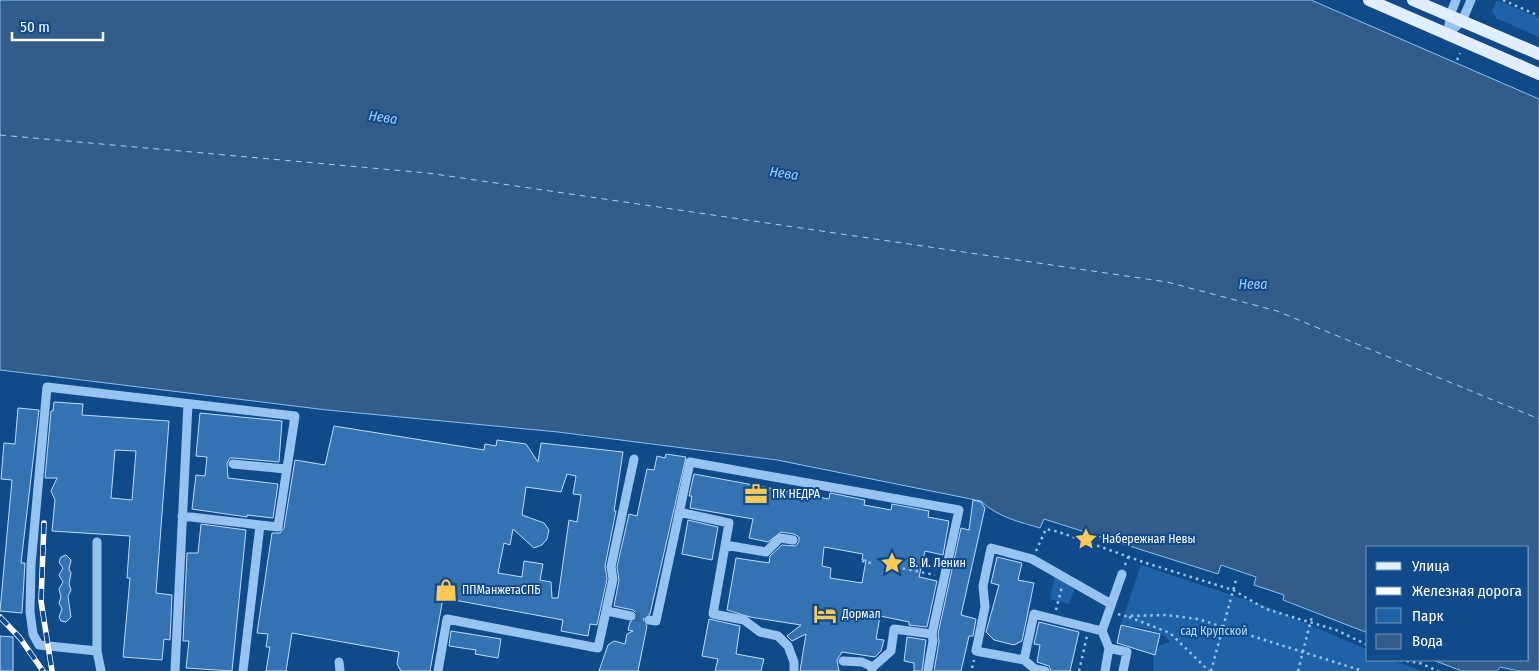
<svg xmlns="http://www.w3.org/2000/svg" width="1539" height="671" font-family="'Fira Sans Condensed',sans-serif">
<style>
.green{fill:#2062a8}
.water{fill:#325d8b;stroke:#88bff5}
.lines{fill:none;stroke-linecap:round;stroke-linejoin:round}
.ferry{stroke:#a2cdf8;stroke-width:1;stroke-dasharray:6 5;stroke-linecap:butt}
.building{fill:#3572b2;stroke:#bddcfc;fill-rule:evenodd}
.minor-tunnel{stroke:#35659b;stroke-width:9;stroke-dasharray:9 4.5;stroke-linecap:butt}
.path{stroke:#97c3f1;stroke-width:2.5;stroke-dasharray:2.5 4;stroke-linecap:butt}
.minor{stroke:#97c3f1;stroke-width:9}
.major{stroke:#e1eeff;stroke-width:12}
.rail-casing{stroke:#fff;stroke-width:5.5}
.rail{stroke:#114a89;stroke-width:4;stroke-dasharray:11;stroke-linecap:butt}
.labels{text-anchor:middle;stroke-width:4;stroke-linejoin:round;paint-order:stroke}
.poi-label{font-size:12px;fill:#fff;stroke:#114a89;text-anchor:start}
.park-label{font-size:12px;fill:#bddcfc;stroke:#114a89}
.water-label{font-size:14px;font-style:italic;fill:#a2cdf8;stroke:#114a89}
</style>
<rect width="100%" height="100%" fill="#114a89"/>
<!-- green -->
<path class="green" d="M1497 0 1539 18V37L1496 18 1492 11Z
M1141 565 1268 607 1368 650V660H1392L1422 671H1153V657L1159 646 1170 642C1164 629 1135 627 1121 624Z
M1055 576 1075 588 1069 604 1050 599Z"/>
<!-- water -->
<path class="water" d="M0 0H1311L1539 99V671H1519L1500 667 1497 671H1462L1433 660H1528V547H1368V633L1283 600 1284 595 1254 585 1256 577 1221 565 1218 574 1044 519 1040 528C1020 522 997 517 981 501L777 460 558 432 327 410 0 370Z"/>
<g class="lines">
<!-- ferry -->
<path class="ferry" d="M0 135 428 173 1167 282 1277 311 1539 419"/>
</g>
<!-- building -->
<path class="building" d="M54 402 83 404 82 415 169 421 156 593 172 595 170 640 164 639 162 660 123 657 130 578H127L130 536 52 531 55 500 51 491 57 478H45L51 411H53ZM115 450 136 451 132 500 111 498Z
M18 408 39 410 21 563H25L22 613 0 611 12 480 1 479 4 443 15 444Z
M200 413 282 421 279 462 234 458H230L227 463 228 478 278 484 273 518 247 515V517L192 509 196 475 205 476 207 457 196 456Z
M334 426 484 450 485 444 496 446 497 440 526 444 538 462 541 443 623 452 614 511H616L605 566 607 579 597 625 590 624 588 636 561 631 563 620 443 598 430 671H401L397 664 399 652 292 633 286 671H266L270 647H266L268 634 257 633 272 533H280L284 528 295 460 325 465ZM567 474 576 476 573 494 581 495 577 522 569 520 558 598H552L551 582 540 580 543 564 524 561 522 577 498 573 504 543 510 545 513 529 534 548 542 545 547 539 549 530 544 523 522 515 526 487 561 492Z
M666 454 686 457 650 614 643 619 647 626 638 671H599L608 645 614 641 625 644 627 634 633 631 628 630 630 622 637 618V614L633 610 614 606 619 580 617 567 629 514 637 516 647 469 654 470 657 456 665 458Z
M694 474 829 499 830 493 865 500 864 505 891 510 892 504 929 511 928 517 949 521 943 555 925 551 919 577 937 581 927 627 909 625V622L880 616 876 639 884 640 881 651 875 657 842 652 837 660 839 671H800L806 634 792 641 787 636 801 625 750 617 727 610 736 558 769 563 770 556 782 545 796 546 799 541V537L794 534 781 532 768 542 749 538 753 519 690 508 692 496H689ZM824 547 863 554 862 560H866L862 583 830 578 831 568 822 566Z
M973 500 981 502 985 508 961 615 976 619 973 636H969L961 671H934L939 642 938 634 961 528 969 530Z
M688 520 718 527 712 560 682 554Z
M201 524 246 530 232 671 186 668 189 641H183L187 553H198Z
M66 555 71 560 69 569 71 573 69 584 71 590 68 596 71 617 66 622 61 621 59 617 62 609 59 603 61 597 59 589 63 582 59 575 63 568 59 562 61 557Z
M997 557 1022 563 1018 580 1034 583 1022 641 1014 645 994 640 986 632 999 585 991 583Z
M709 619 740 626 736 654 764 659 761 671H715L718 659 702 656Z
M1039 622 1079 632 1070 671H1051L1049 666 1037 662 1040 645 1034 644Z
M1121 625 1160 634 1155 655 1117 643Z
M451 631 501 639 498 658 475 654 476 650 449 646Z
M0 636 13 637V671H0Z
M907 637 926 640 922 671H914V663L904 661Z"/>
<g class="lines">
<!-- minor-tunnel -->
<path class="minor-tunnel" d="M631 616 649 620"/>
<!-- path -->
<path class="path" d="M1503 0 1539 16
M1457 60 1460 53
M1036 551 1046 529 1059 532 1146 563 1233 590 1266 609 1336 630 1368 645
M862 561 871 563
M1125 565 1129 555
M890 566 935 575
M1056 610 1062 586
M1118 614 1125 616 1166 615 1198 619 1363 671
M1129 617 1170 633 1209 671
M1400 660 1420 663 1438 671
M972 668 974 660
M1079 671 1087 636
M1211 671 1236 580
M1298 671 1312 616"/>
<!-- minor -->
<path class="minor" d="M1448 34 1462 21 1471 0
M1448 34 1450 15 1456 0
M233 464 286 469
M679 512 729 523 713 614 744 620 760 632 778 636 788 646 794 662V671
M97 542V651L101 671
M725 545 766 552 780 538 793 540
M607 611 631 616
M649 620 656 621 690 462 959 510 932 634 894 629 891 651 873 667 872 671
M1102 631 1122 574
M1109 648 1127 652 1123 671
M97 651 39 645 33 634 30 612 31 565 47 387 295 416 278 527 182 516
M1024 660 976 651 985 607 983 586 991 548 1032 559 1111 604
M843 661 862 662 873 667
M339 662 340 671
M928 669 933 641 932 634
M175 671 188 404
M243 671 260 525
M438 671 447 619 598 648 613 579 611 567 634 459
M1045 671 1035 669 1024 660 1034 614 1102 631 1109 648 1105 671"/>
<!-- major -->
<path class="major" d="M1369 0 1539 74
M1413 0 1539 54"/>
<defs>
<path id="rail" d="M44 523 41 601 52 671
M0 617 20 638 43 671"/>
</defs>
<!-- rail casing -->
<use href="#rail" class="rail-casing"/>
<!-- rail -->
<use href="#rail" class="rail"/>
</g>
<!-- icons -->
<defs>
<symbol id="office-bare" viewBox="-9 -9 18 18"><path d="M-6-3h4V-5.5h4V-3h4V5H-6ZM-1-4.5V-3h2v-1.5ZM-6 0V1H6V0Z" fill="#ffc857" stroke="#114a89" stroke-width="2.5" paint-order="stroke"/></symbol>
<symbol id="sight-bare" viewBox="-9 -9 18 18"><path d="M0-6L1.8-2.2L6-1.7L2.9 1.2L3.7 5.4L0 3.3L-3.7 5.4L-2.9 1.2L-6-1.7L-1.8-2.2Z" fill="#ffc857" stroke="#114a89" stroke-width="2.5" paint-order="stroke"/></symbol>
<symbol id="shop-bare" viewBox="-9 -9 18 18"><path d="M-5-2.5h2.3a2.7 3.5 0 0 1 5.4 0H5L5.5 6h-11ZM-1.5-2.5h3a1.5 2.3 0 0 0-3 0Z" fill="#ffc857" stroke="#114a89" stroke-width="2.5" paint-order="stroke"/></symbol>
<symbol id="hotel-bare" viewBox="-9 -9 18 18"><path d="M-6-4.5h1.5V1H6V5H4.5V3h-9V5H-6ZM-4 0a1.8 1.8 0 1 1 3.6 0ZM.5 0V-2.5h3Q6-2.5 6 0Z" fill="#ffc857" stroke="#114a89" stroke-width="2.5" paint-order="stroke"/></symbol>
</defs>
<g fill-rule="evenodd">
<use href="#office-bare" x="740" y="478" width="32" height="32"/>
<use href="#sight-bare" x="1070" y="523" width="32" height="32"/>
<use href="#sight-bare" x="876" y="547" width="32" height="32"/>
<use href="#shop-bare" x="430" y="574" width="32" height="32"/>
<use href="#hotel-bare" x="809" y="598" width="32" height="32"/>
</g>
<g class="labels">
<!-- poi labels -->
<g class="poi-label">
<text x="772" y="498">ПК НЕДРА</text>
<text x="1102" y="543">Набережная Невы</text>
<text x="909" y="567">В. И. Ленин</text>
<text x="462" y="594">ППМанжетаСПБ</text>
<text x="842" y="618">Дормал</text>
</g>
<!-- park labels -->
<g class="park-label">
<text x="1214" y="635">сад Крупской</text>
</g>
<!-- water labels -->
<g class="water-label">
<text transform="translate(383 117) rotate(8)" y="5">Нева</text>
<text transform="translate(784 173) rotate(8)" y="5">Нева</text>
<text x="1253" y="289">Нева</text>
</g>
</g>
<!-- legend -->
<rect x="1366" y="546" width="162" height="115" fill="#114a89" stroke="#7092b8"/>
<rect x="1376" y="562" width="25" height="8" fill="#e1eeff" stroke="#7092b8"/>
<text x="1412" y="571" font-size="15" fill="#ffffff">Улица</text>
<rect x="1376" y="587" width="25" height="8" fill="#ffffff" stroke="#7092b8"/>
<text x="1412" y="596" font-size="15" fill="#ffffff">Железная дорога</text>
<rect x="1376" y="608" width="25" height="15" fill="#2062a8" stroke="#7092b8"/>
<text x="1412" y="621" font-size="15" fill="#ffffff">Парк</text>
<rect x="1376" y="634" width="25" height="15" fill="#325d8b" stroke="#7092b8"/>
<text x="1412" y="646" font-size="15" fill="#ffffff">Вода</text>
<!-- scale -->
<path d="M12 32v8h91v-8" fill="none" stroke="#ffffff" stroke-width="2.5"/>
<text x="20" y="32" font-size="15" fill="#ffffff" stroke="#114a89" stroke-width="4" paint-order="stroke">50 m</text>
</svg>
